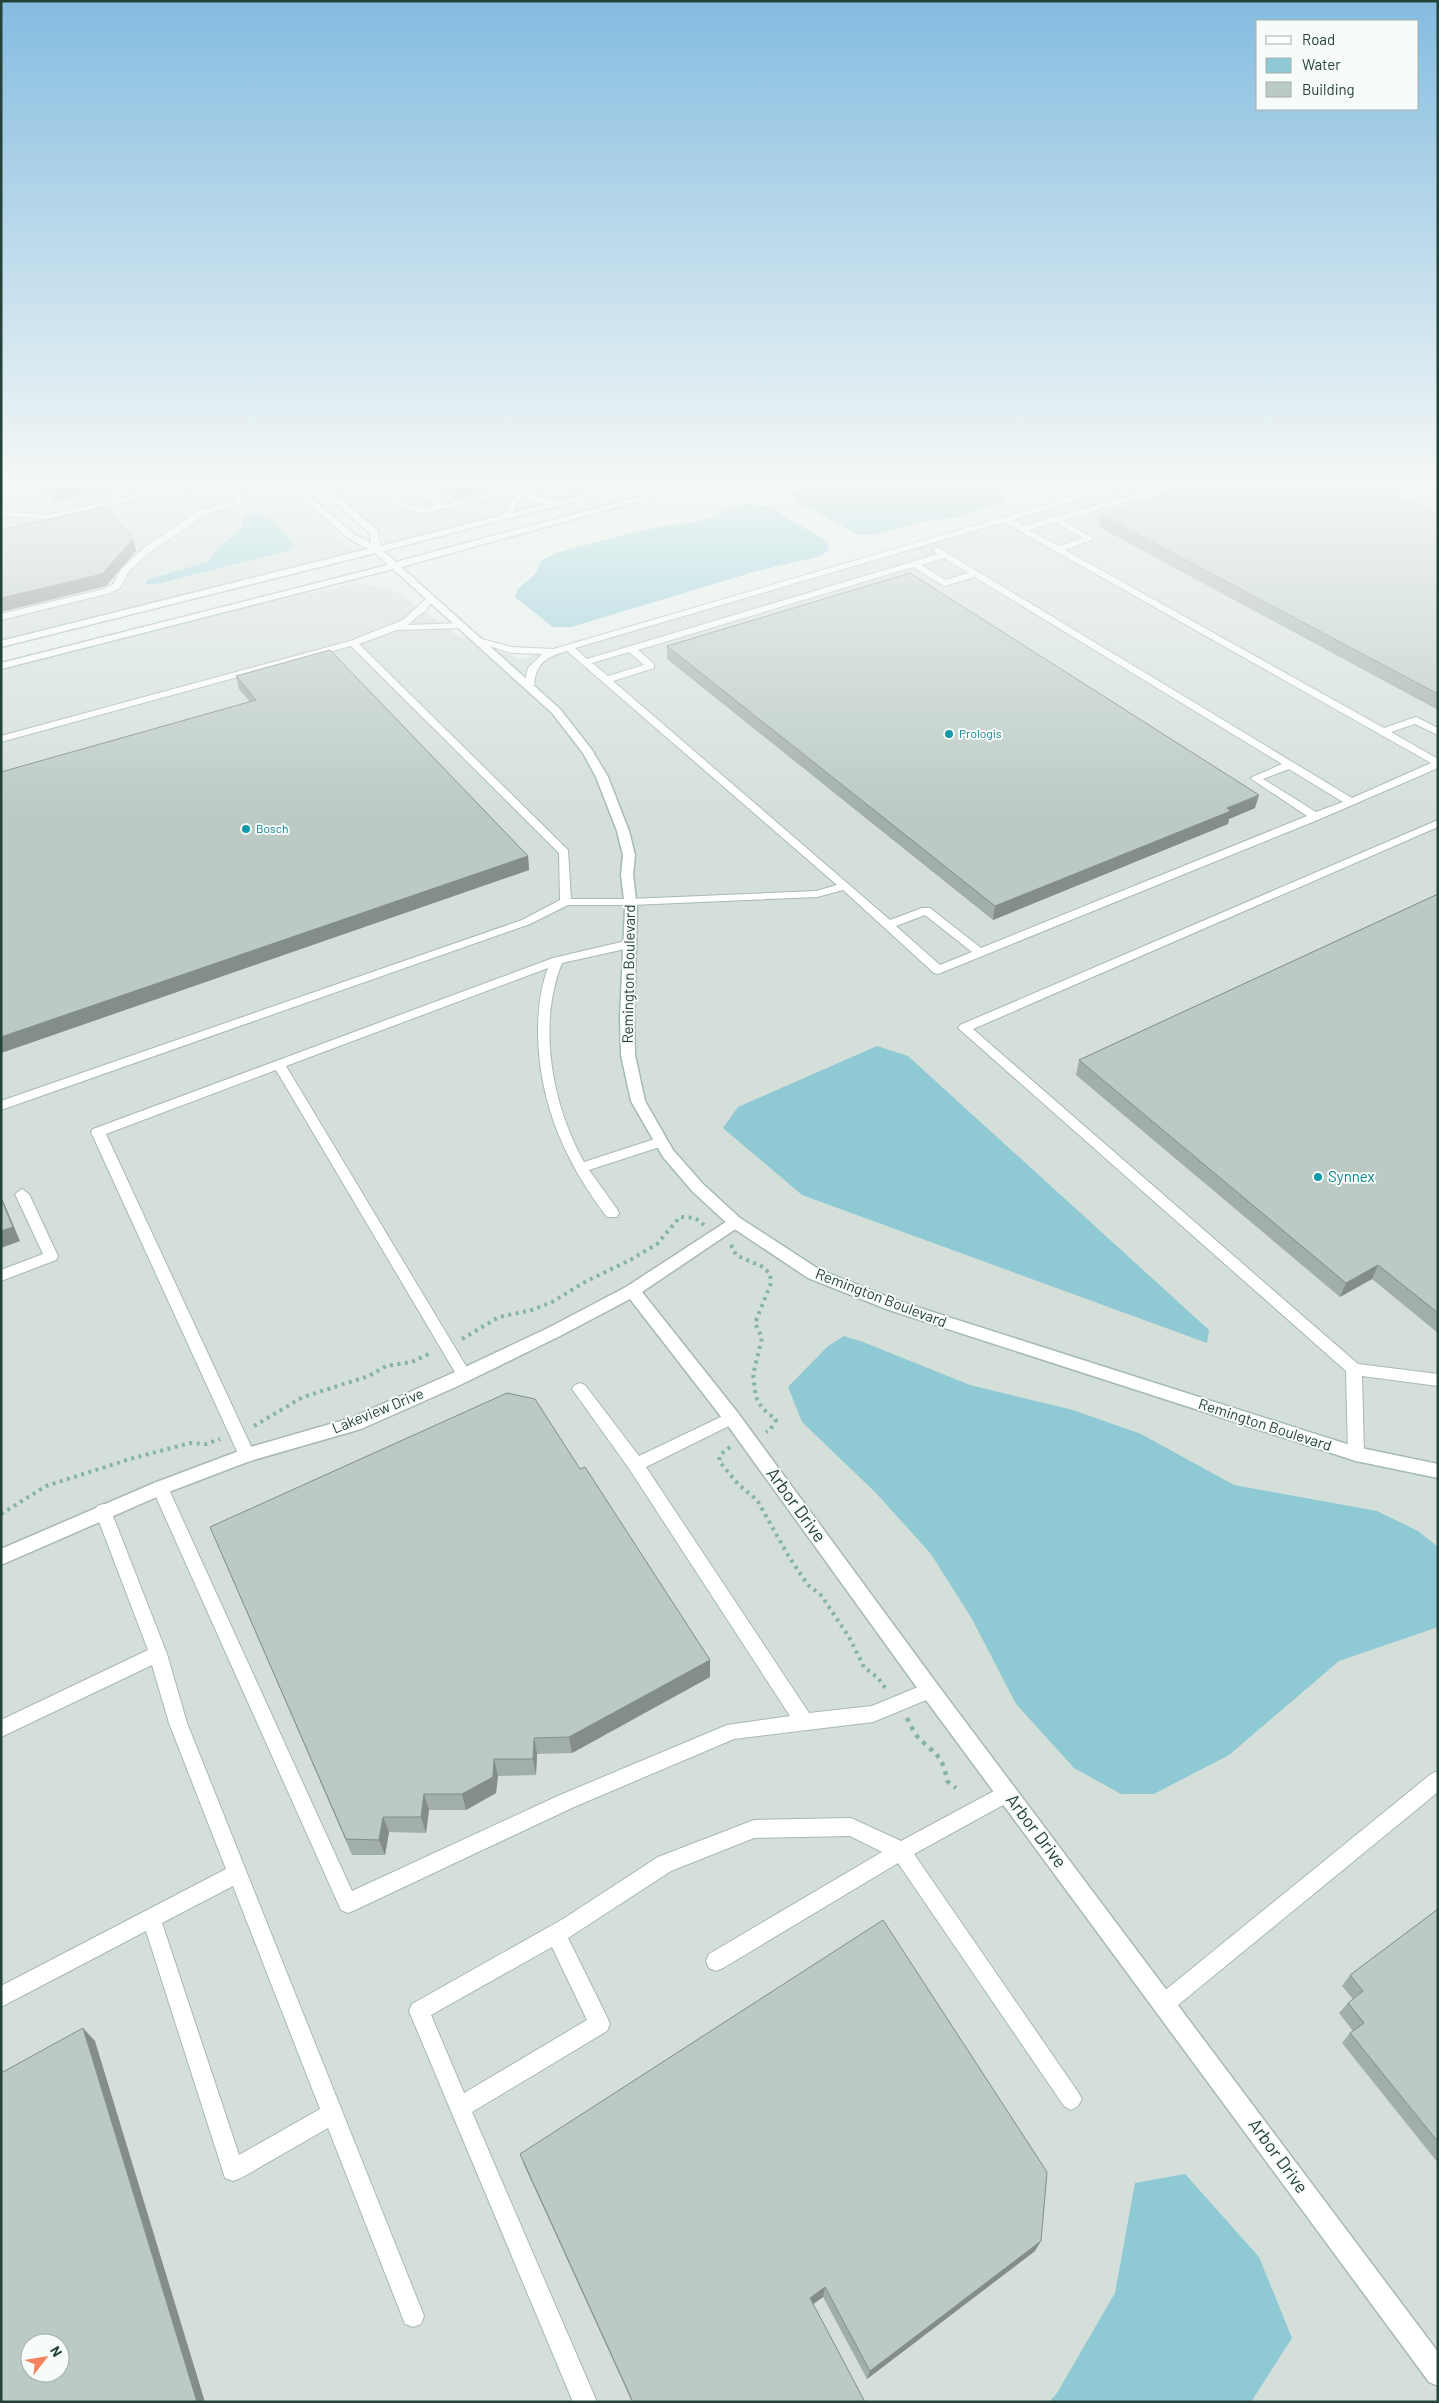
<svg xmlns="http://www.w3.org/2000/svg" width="1439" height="2403" font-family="Barlow,sans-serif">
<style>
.built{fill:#d4dfda;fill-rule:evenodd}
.water{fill:#8ec9d4}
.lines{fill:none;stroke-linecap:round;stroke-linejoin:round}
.lane-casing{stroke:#a8b8b2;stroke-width:2}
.street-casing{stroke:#a8b8b2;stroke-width:3}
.secondary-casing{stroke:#a4bbb3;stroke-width:3}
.path-far1{stroke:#86b3a5;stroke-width:4;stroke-dasharray:3 4.5;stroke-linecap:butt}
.path{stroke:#86b3a5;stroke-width:4.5;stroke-dasharray:4 5.5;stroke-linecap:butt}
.lane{fill:#fff;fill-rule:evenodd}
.street{fill:#fff;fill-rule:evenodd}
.secondary{fill:#fff;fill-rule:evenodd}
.wall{fill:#a1aea9}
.shaded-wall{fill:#838d89}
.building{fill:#bbcac4;stroke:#838d89;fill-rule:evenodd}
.culture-dot{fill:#0f9aa8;stroke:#f7fbf9;stroke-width:2}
.labels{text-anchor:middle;stroke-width:4;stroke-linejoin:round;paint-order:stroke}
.far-culture-label{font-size:12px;fill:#0d838f;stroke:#f7fbf9;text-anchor:start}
.street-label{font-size:15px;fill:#24423a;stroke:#f7fbf9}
.culture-label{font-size:15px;fill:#0d838f;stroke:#f7fbf9;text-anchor:start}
.near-street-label{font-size:18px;fill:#24423a;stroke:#f7fbf9}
</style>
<rect width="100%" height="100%" fill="#e6efeb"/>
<!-- built -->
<path class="built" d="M1 478H275L354 551 1 640Z
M316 478H625L632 483 385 546 382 535Z
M1144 478H1438V2402H1V668L285 598 359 583 396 591 458 636 521 659ZM30 2343H60V2373H30Z"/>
<!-- water -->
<path class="water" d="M841 478H1000L993 480V487L1006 498 1003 503 954 518 920 522 878 534 859 535 799 503 791 496 804 487Z
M749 504 770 507 828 542 829 550 818 557 757 571 571 627H553L515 597 518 589 535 574 541 561 555 553 647 529 701 521 734 507Z
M255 512 268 516 294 544 291 550 153 585 147 584 145 582 149 579 208 562 223 543 243 528 241 519 245 515Z
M877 1046 908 1056 1209 1330 1207 1343 802 1195 723 1128 738 1107Z
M844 1336 863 1342 970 1385 1073 1410 1141 1434 1234 1485 1377 1511 1418 1531 1438 1547V1627L1339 1661 1229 1755 1154 1794H1121L1074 1768 1016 1704 972 1619 931 1554 875 1492 802 1422 788 1387 828 1346Z
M1185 2174 1259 2257 1292 2338 1251 2402H1049L1057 2393 1115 2293 1135 2183Z"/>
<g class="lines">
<defs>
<path id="lane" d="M208 478H224L246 502 208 513 151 551 129 571 120 588 110 593 1 620V614L104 589 113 584 122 568 145 547 202 509 237 501 217 481 47 519 1 515V511L47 515Z
M336 478H350L318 487 314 485Z
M366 478H375L393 493 422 487 443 505 507 489 493 478H502L520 492 565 503C555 510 533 500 521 497 516 507 510 522 497 521L496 519 506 511 514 495 511 493 426 513 402 509ZM418 492 435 506C420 510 409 506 398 497Z
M1137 478H1150L1012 520 1023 526 1193 478H1206L1063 520 1094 539 1065 550 1384 728 1416 717 1438 728V735L1415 724 1391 732 1438 759V768L1320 819 938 974 934 973 843 890 817 897 631 905H568L530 924 1 1110V1101L522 920 560 900 559 853 351 646 1 742V736L350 641 403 620 430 595 434 598 426 610 407 625 462 623 467 626 465 628 397 630 359 644 568 850 571 899H631L816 891 837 885 567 651C546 657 536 663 534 685L529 688 524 685 528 668 542 654 511 653 474 641V637L512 647 553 649ZM1004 522 1431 763 1352 798 937 547 933 550 938 554 587 659 575 648ZM1055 522 1083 538 1059 546 1029 530ZM944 558 969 573 945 580 921 565ZM913 567 944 586 975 577 1282 764 1250 778 1307 816 981 948 930 908H922L890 920 613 681 654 668V664L638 650ZM629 652 644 665 608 676 592 663ZM1289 769 1343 802 1316 812 1263 779ZM925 915 972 952 940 965 896 926Z
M1402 478H1413L1438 489V494Z
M1438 820V827L973 1029 1358 1364 1438 1374V1386L1362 1376 1364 1454 1362 1459 1356 1461 1350 1459 1348 1454 1346 1371 958 1028 960 1025Z
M630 940 634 941 636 944 634 947 562 963C537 1025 552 1105 584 1162L661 1137 668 1142 666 1145 589 1170 617 1209 619 1213 617 1217H607C565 1162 539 1103 538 1033 538 1011 540 989 548 968L286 1066 469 1371 472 1375 469 1379 464 1381 459 1379 276 1070 106 1134 255 1455 253 1460 247 1462 241 1460 91 1132 93 1129 553 958Z
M22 1189 29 1194 58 1256 56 1260 1 1281V1270L43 1254 15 1194Z
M580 1383 585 1385 639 1456 727 1414 732 1412 737 1414 740 1418 737 1422 646 1467 809 1713 872 1706 930 1682 936 1684 939 1690 936 1696 873 1722 734 1739 574 1807 355 1910 348 1913 341 1910 152 1488 154 1483 160 1481 166 1483 352 1891 560 1795 727 1725 790 1716 630 1470 575 1393 572 1389 575 1385Z
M103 1504 109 1506 111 1511 167 1654 187 1723 424 2316 421 2324 413 2327 405 2324 328 2128 241 2178 233 2181 225 2178 146 1931 1 2007V1986L226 1869 169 1723 152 1665 1 1737V1720L148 1650 95 1511 97 1506ZM233 1886 320 2109 239 2155 162 1923Z
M1438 1771V1792L1172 2010 1165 2013 1158 2010 1155 2003 1158 1996 1431 1774Z
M1007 1784 1014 1787 1016 1793 1014 1799 914 1854 1078 2092 1082 2099 1078 2106 1071 2110 1064 2106 898 1863 723 1968 716 1971 709 1968 706 1961 709 1954 882 1852 850 1836 754 1838 671 1871 568 1938 607 2017 610 2024 607 2031 472 2112 597 2402H573L409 2011 412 2004 563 1919 658 1857 754 1820 851 1818 901 1841ZM552 1947 587 2020 464 2093 431 2015Z"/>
<path id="street" d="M735 1216 740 1218 743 1222 740 1226 642 1292 738 1413 937 1684 1438 2352V2386L1429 2382 923 1696 726 1423 630 1299 560 1336 458 1386 361 1429 250 1461 166 1493 1 1565V1549L154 1483 247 1448 351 1418 446 1376 548 1328 626 1287Z"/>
<path id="secondary" d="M280 478H289L355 535 371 543 370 533 306 478H315L377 530 381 546 649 478H664L383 551 396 562 708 478H722L401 567 560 709 592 750 608 777 629 831 635 855 633 875 637 908 634 1017 635 1055 645 1101 673 1150 703 1184 740 1218 820 1270 901 1302 1356 1447 1438 1464V1478L1356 1461 889 1310 808 1278 730 1226 693 1192 663 1157 631 1101 621 1055 620 1017 625 908 621 875 623 855 617 831 596 777 583 753 552 713 393 569 1 669V663L388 565 375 553 1 647V641L368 549 349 539Z"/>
</defs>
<!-- lane casing -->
<use href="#lane" class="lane-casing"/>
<!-- street casing -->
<use href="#street" class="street-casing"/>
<!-- secondary casing -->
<use href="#secondary" class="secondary-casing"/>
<!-- path-far1 -->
<path class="path-far1" d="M731 1245 736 1255 763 1267 770 1274 771 1283 755 1323 762 1338 753 1375 756 1397 762 1408 776 1420 770 1430 766 1432
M462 1339 499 1317 532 1310 552 1302 585 1282 632 1259 657 1244 680 1217 695 1218 704 1225
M254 1426 303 1397 369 1376 386 1366 412 1362 431 1353
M730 1447 720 1455 719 1461 738 1484 757 1500 789 1557 808 1585 821 1595 849 1637 864 1667 878 1678 886 1689
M1 1514 46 1486 130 1459 190 1443 206 1444 220 1439"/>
<!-- path -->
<path class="path" d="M907 1718C910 1724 913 1731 917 1736 933 1754 943 1753 947 1781L956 1788"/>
<!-- lane -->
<use href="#lane" class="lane"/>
<!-- street -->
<use href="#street" class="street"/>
<!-- secondary -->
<use href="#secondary" class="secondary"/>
</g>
<!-- wall -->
<path class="wall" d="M36 478H158L55 501Z
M384 478H483V492L454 499 430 479H424L394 486Z
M1101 515H1438V710L1099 527Z
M667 646 1255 808 1229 819 1228 824 993 920 667 659Z
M236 676 528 856 529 870 1 1053V772L250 702 239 689Z
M1438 894V1333L1372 1279 1340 1297 1076 1075 1079 1060Z
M580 1469 710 1660V1677L572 1753 537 1754 536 1775 498 1776 496 1793 466 1810H429L426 1833 389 1832 385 1855H352L210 1527Z
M1438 1909V2163L1342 2043 1350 2033 1353 2031 1339 2013 1348 2003 1353 1999 1342 1986 1350 1975Z
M520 2154 1035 2251 867 2379 823 2297 813 2304 865 2402H632L524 2165Z"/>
<!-- shaded-wall -->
<path class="shaded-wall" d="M82 478H158L55 501 50 485Z
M393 478H424V479L394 486Z
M475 478H483V492L454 499 453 487Z
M526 478H537L526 481Z
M133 539 136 551 106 586 1 612V598Z
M1259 795 1255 808 1229 819 1228 824 993 920 995 906Z
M528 856 529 870 1 1053V1037Z
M1 1196 20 1241 1 1248Z
M1378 1265 1372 1279 1340 1297 1346 1283Z
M710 1660V1677L572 1753 569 1737Z
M534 1738 537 1754 536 1775 533 1759Z
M494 1759 498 1776 496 1793 466 1810 462 1794Z
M424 1794 429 1810 426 1833 421 1817Z
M383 1817 389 1832 385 1855 379 1840Z
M83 2028 95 2041 205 2402H197Z
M1041 2241 1035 2251 867 2379 870 2371Z
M825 2287 823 2297 808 2308 810 2298Z"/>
<!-- building -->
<path class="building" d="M44 478H82L50 485Z
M442 478H480L482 480 453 487Z
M1222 478H1355L1438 515V694L1101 515Z
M105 507 133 539 102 574 1 598V530Z
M910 573 1259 795 1227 808 1231 811 995 906 667 646Z
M330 650 528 856 1 1037V772L256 700 236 676Z
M1438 894V1313L1378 1265 1346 1283 1079 1060Z
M1 1198 13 1227 1 1231Z
M507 1393 535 1399 580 1469 585 1467 710 1660 569 1737 534 1738 533 1759H494L493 1777 462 1794H424L421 1817H383L379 1840 346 1839 210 1527Z
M1438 1909V2142L1350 2033 1364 2023 1348 2003 1363 1991 1350 1975Z
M883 1920 1047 2172 1041 2241 870 2371 825 2287 810 2298 865 2402H633L520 2154Z
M83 2028 197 2402H1V2073ZM30 2343H60V2373H30Z"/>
<!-- sky -->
<linearGradient id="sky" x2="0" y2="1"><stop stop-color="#84bce0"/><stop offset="0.59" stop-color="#f4f8f6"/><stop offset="1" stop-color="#f4f8f6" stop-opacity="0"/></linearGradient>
<rect width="1439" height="815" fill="url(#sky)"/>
<!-- markers -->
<g class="culture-dot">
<circle cx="949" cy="734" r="5"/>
<circle cx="246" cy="829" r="5"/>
<circle cx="1318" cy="1177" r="5"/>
</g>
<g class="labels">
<!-- far-culture labels -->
<g class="far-culture-label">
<text x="959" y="738">Prologis</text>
<text x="256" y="833">Bosch</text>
</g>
<!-- street labels -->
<g class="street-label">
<text transform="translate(629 974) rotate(-89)" y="5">Remington Boulevard</text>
<text transform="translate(881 1298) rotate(21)" y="5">Remington Boulevard</text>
<text transform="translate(378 1411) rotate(-22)" y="5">Lakeview Drive</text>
<text transform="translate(1265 1425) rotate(18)" y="5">Remington Boulevard</text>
</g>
<!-- culture labels -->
<g class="culture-label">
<text x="1328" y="1182">Synnex</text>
</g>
<!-- near-street labels -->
<g class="near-street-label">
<text transform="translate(796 1505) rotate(54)" y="6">Arbor Drive</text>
<text transform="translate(1036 1831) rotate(53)" y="6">Arbor Drive</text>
<text transform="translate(1278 2156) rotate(54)" y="6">Arbor Drive</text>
</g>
</g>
<!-- border -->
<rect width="1439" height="2403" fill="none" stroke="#24423a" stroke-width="5"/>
<!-- legend -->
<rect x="1256" y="20" width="162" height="90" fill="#f7fbf9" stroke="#a3b1ad"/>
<rect x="1266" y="36" width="25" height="8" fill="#ffffff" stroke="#a3b1ad"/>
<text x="1302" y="45" font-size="15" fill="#24423a">Road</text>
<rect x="1266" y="58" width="25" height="15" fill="#8ec9d4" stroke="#a3b1ad"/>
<text x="1302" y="70" font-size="15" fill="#24423a">Water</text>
<rect x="1266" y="82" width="25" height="15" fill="#bbcac4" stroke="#a3b1ad"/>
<text x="1302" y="95" font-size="15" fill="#24423a">Building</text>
<!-- north arrow -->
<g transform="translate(45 2358) rotate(59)"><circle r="24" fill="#f7fbf9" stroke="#a3b1ad"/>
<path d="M0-4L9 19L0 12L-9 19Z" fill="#f4845f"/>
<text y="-8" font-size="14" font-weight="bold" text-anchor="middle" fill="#24423a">N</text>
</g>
</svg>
